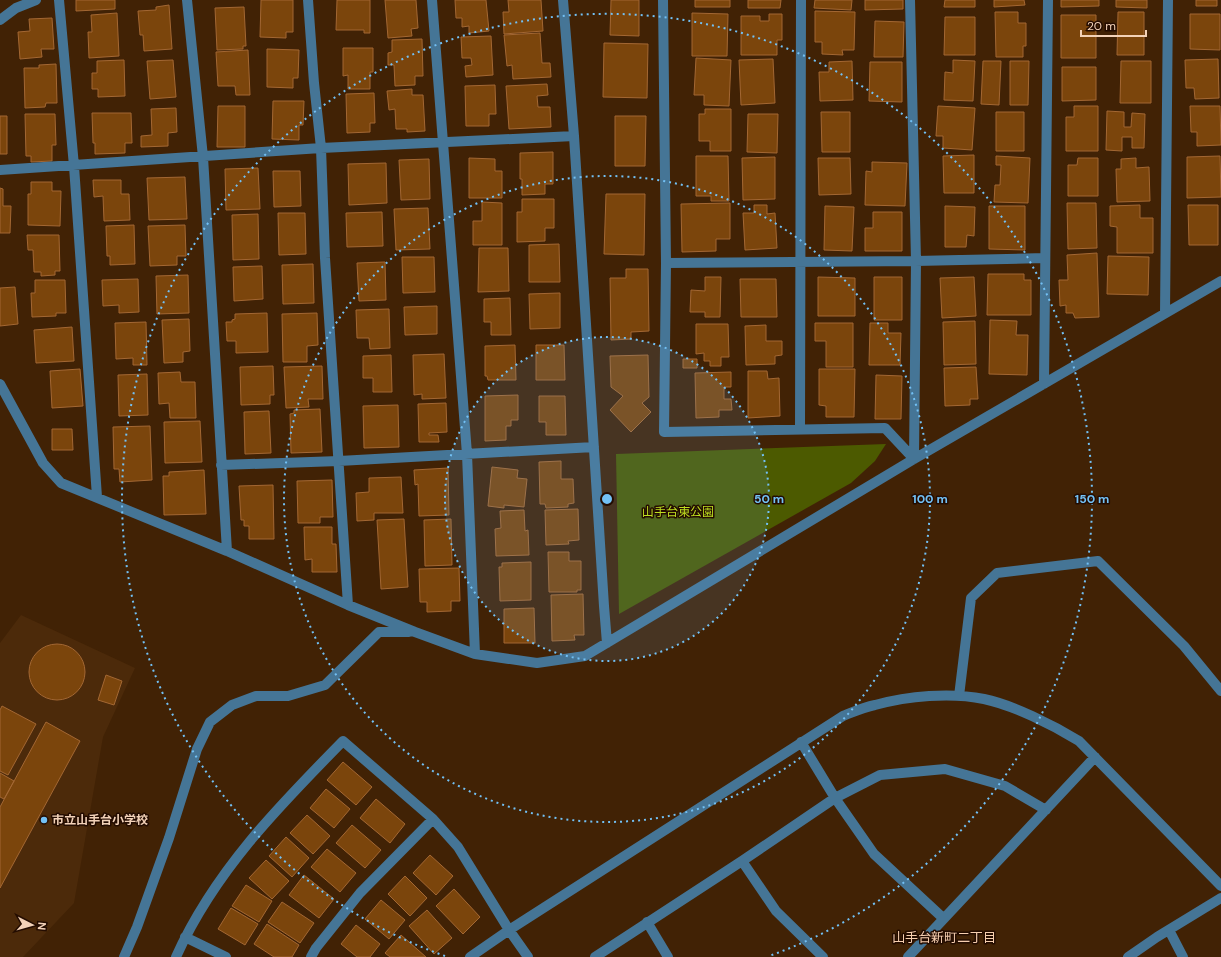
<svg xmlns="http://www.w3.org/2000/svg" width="1221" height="957" font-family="'DM Sans','Noto Sans JP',sans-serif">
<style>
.built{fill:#4c2a0a}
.green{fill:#4c5a00}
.building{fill:#7b450c;stroke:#a36733}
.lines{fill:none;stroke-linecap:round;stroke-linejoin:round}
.minor{stroke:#457596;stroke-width:10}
.ring{fill:none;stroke:#73c1f5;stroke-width:2;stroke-dasharray:2 4}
.poi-dot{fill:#73c1f5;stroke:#230c00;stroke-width:1.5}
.labels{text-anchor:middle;stroke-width:3;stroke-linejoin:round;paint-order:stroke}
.park-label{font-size:12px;fill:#bede20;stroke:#230c00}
.poi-label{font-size:12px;font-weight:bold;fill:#f3d2b8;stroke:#230c00;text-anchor:start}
.neighbourhood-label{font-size:13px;fill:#f6ceaf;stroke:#230c00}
.centre{fill:#73c1f5;stroke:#230c00;stroke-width:2}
.ring-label{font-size:12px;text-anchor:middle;font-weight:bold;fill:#73c1f5;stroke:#230c00;stroke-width:3;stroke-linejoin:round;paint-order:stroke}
</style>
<rect width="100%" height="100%" fill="#412205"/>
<!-- built -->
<path class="built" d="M21 615 135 668 103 737 74 903 23 957H0V643Z"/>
<!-- green -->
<path class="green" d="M886 444 875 461 851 483 619 614 616 454Z"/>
<!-- building -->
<path class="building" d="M76 0H115V9L76 11Z
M261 0H293V32H286V38L260 37Z
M337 0H370V33H364V30H336Z
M385 0H416L418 28 411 29 412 36 388 38Z
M455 0H486L489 31 469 33V26L462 27V18H456Z
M508 0H541L543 31 504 34 503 12H509Z
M611 0H639V36L610 35Z
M695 0H730V7H695Z
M748 0H781L780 8H748Z
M815 0H852L851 10 814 8Z
M865 0H903V9L865 10Z
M945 0H975V7H944Z
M994 0H1024L1025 5 994 7Z
M1061 0H1099V6L1061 7Z
M1116 0H1147V8L1116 7Z
M1196 0H1217V6H1196Z
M169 5 172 49 144 51 143 35H140L138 11 156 10V7Z
M244 7 246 46H243V49L217 50 215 8Z
M815 11 855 12 854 50H842L843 55 822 54V42H815Z
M995 12H1018V23H1026V46H1023V57H996Z
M1118 12H1144V55H1117Z
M117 13 119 56 89 58 88 32H92L91 15Z
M692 13 728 14 727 56H692Z
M769 14H782V40H777V55H741V16H760V21H769Z
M1190 14H1220V50L1190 49Z
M1061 15H1096V58H1061Z
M945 17H975V55H944Z
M52 18 54 49H41L42 57 20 59 18 32 30 31 29 19Z
M875 21 904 22 903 57H874Z
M540 33 542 63H550L551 77 513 79 512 65 507 66 504 35Z
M491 36 493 75 466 77 465 66 472 65 471 58H462L461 37Z
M422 39 423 76H415V85L395 86 394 65H388V53L392 52V40Z
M604 43 648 44 647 98 603 97Z
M343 48H373V72H370V89H348V75L343 76Z
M267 49 299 50 298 78H293V88L267 87Z
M248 50 250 95H236L235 86H218L216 52Z
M696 58 731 60 729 106 704 105V95H694Z
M773 59 775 103 741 105 739 60Z
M1218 59 1219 98 1195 99 1194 88H1186L1185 60Z
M124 60 125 96 98 97V89H92V73H97V61Z
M173 60 176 97 150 99 147 61Z
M953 60 975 61 973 101 944 100 945 72 953 73Z
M852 61 853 100 820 101 819 72H829V62Z
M983 61H1001L999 105 981 104Z
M1010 61H1029L1028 105H1010Z
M1121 61H1151V103H1120Z
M870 62H902V102L869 101Z
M56 64 57 103H46L45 107 25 108 24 68H39V65Z
M1062 67H1096V100L1062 101Z
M547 84 548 95 537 96 538 107H550L551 127 509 129 506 86Z
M495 85 496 114H489V126H466L465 86Z
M412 89V95H423L425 131 407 132V129H396L395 109 389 110 387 91Z
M374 93 375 123H370V132L347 133 346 94Z
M273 101H304L303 125H299V140L272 139Z
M218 106H245V147H217Z
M938 106 975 108 972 150 943 148V136H936Z
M1074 106H1098V151H1066V117H1074Z
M1190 106H1220L1221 145 1197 146V132H1191Z
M176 108 177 132 168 133V146L141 147V136L152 135 151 109Z
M705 109H731V151H710V141H699V114H705Z
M1107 111 1124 112V127H1131L1132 113 1145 114 1144 148H1132V137H1122V151L1106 150Z
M821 112H850V152H822Z
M996 112H1024V151H996Z
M92 113H131L132 143H125V153L95 154V143H93Z
M25 114H55L56 145H52V161L31 162V156H26Z
M748 114H778L777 153 747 152Z
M0 116H7V154H0Z
M615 116H646L645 166H615Z
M553 152V184H545V194L522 195V179H520V153Z
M974 155V193H944L943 156Z
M696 156H728L729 201H711V196H696Z
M996 156 1030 158 1028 203 994 202 995 185H1000L1001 165H996Z
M1220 156 1221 197 1187 198V157Z
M775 157V199L743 200 742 158Z
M469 158 495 159V171H502V198H469Z
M818 158H850L851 194 819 195Z
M1078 158H1098V196H1068V165H1077Z
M1136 158V168L1149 167 1150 201 1117 202 1116 169H1121V159Z
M429 159 430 199 401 200 399 160Z
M872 162 907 163 905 206 865 205 866 171 872 172Z
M386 163 387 203 349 205 348 164Z
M258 168 260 209 226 210 225 169Z
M273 171H300L301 206 274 207Z
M185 177 187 219 149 220 147 178Z
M93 180H121V194H129L130 220 104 221 103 196 94 197Z
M31 182H52V191H61L60 226 28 225V194H31Z
M0 188 3 189V206H11L10 233H0Z
M606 194H645L644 255 604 254Z
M522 199H554V228H545V241L517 242V212H522Z
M482 202 502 203V245H473V221H482Z
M730 203V239H716V251L682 252 681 204Z
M1067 203H1096L1097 248 1068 249Z
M754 205H767V214L775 213 777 248 745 250 743 213H754Z
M1140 205V218H1153V253H1117V227L1110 226V206Z
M1188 205H1218V245H1189Z
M825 206 854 207 852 251 824 250Z
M945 206 975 207 974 236 967 235 966 247H945Z
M989 206H1025V250L989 249Z
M428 208 430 249 396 250 394 209Z
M382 212 383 246 347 247 346 213Z
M873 212H902V251H865V228H873Z
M278 213H305L306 254 279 255Z
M258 214 259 259 233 260 232 215Z
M134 225 135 264 110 265V256H107L106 226Z
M185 225 186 256H177V265L150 266 148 226Z
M27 235H59L60 271H55V275L41 276V272H34L33 250H28Z
M559 244 560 282H529V245Z
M479 248H508L509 291 478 292Z
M1097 253 1099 317 1075 318 1073 313H1066V305L1060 306 1059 280H1068L1067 255Z
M1108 256 1149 257 1148 295 1107 294Z
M402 257H434L435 292 403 293Z
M385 262 386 300 359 301 357 263Z
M313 264 314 303 283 304 282 265Z
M262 266 263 299 234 301 233 267Z
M626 269H648L649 331 631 332V339L611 340 610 278H626Z
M988 274H1024V280H1031V315H987Z
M188 275 189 313 157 314 156 276Z
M705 277H721L720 317H705V312H690L691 290 705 291Z
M818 277 855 278V316H818Z
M874 277H902V320H874Z
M974 277 976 316 942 318 940 278Z
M138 279 139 312 119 313V305L103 306 102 280Z
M740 279H776L777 317H741Z
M35 280H65L66 313H56V316L32 317 31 293H35Z
M15 287 18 324 0 326V288Z
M560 293V328L530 329 529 294Z
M510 298 511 335H491V322H484V299Z
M437 306V334L405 335 404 307Z
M389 309 390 348 370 349 369 338H357L356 310Z
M267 313 268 352 236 353V341H227L226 322H232V320L235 319V314Z
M317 313 318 345 307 346V362H283L282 314Z
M189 319 190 351 183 352V362L164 363 162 320Z
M990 320 1017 321 1016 335H1028L1027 375 989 374Z
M975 321 976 364 944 365 943 322Z
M146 322 147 365H133V358L116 359 115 323Z
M815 323H853V367H826V341H815Z
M870 323H888V333H901L900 365H869Z
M696 324H728L729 357H721V366H710V361H704V353L696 354Z
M766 325V341H782V355L775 356V364L746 365 745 326Z
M72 327 74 361 36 363 34 330Z
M515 345 516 380H488L487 376H485V346Z
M536 345H564L565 380H536Z
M444 354 446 398 422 399V394L414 395 413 355Z
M391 355 392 392H373V378H363V356Z
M648 355 649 397 642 403 651 412 631 432 610 410 623 396 611 387 610 356Z
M683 359H697V368H683Z
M273 366 274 395H270V404L241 405 240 367Z
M322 366 323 399H308L309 407 286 408 284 367Z
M976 367 978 399H970V405L945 406 944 368Z
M80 369 83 406 52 408 50 371Z
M819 369H855L854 417H826V406L819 405Z
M748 371H767L768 379 779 378 780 416 748 418Z
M180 372 181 382H195L196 418H170L169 403 159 404 158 373Z
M731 372V387H724V399H731L732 410H719V417L696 418 695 373Z
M147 374 148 415 119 416 118 375Z
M876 375 902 376 901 419H875Z
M518 395V420H511V426H506V440L485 441V396Z
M539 396H565L566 435H546V422H539Z
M446 403 447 432 429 433V435H438L439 442H419L418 404Z
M398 405 399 447 364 448 363 406Z
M320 409 322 452 291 453 290 414 294 413V410Z
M269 411 271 453 245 454 244 412Z
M200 421 202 462 165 463 164 422Z
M150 426 152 480 120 482 119 469H114L113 427Z
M52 429H72L73 450H52Z
M561 461V479H573L574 503 568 504V507L546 508 545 504H540L539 462Z
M492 467 518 470 517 478 527 479 524 507 504 505V508L488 506Z
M448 468 449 515 419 516 418 484 415 485 414 470Z
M204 470 206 514 164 515 163 476H169V472Z
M401 477 403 513H374V520L357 521 356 493 369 492V478Z
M332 480 333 517H320V523H298L297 481Z
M273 485 274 539H249V526H244V520H241L239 486Z
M578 509 579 540 568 541 569 544 546 545 545 510Z
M524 510 525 531 528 530 529 555 496 556 495 529 501 528 500 511Z
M404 519 408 587 381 589 377 520Z
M451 519 452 565 425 566 424 520Z
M304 527H332V544H336L337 572H312V559L305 560Z
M548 552H569V561H581V590H577V592H549Z
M531 562V600L500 601 499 567H502V563Z
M459 568 460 601H451V611L427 612V602H420L419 569Z
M583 594 584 635H574L575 640 552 641 551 595Z
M534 608 535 643H504V609Z
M29 672a28 28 0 1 1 56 0a28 28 0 1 1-56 0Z
M106 675 122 681 114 705 98 700Z
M2 706 36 724 8 775 0 771V710Z
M46 722 80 741 0 888V807Z
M343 762 372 787 356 805 327 780Z
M0 773 14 781 4 799 0 797Z
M326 789 350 809 334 828 310 808Z
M376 799 405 824 390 843 360 818Z
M307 815 330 836 313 854 290 833Z
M352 825 381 850 365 868 336 843Z
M286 837 309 858 292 877 269 856Z
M327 849 356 873 340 892 311 867Z
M430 855 453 876 436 895 413 873Z
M266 860 289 881 272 899 249 878Z
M304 875 334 899 319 918 289 895Z
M405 876 427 898 410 916 388 894Z
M246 885 272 901 259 922 232 906Z
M454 889 480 917 463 934 436 906Z
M381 900 405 920 389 939 365 919Z
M282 902 314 923 300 943 268 922Z
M231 908 258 924 245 945 218 929Z
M427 910 452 938 434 954 409 926Z
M267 924 299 945 292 957H274L254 944Z
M356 925 380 944 370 957H357L341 944Z
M401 935 426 957H390L385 953Z"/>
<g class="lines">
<!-- minor -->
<path class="minor" d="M59 0 74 166 97 497
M187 0 203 157 227 551
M308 0 314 83 321 148 325 258 348 605
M432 0 467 454 475 654
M563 0 574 136 604 606 607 643
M663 0 666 263 664 432 885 428 914 459
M910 0 916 261 914 459
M0 20 16 8 36 0
M0 170 321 148 574 136
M666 263 916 261 1045 258
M1165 313 1168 0
M0 384 43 463 61 483 227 551 348 605 415 632 475 654 537 663 585 656 914 459 1221 281
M1044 384 1048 0
M800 429 801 0
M221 465 339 461 594 447
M959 696 971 598 997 573 1098 561 1184 646 1221 691
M801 742 835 798 874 854 943 918
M742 861 776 911 823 957
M647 922 668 957
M1169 930 1183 957
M185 937 226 957
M124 957 137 927 169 838 197 749 210 722 232 705 256 696H288L325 685 379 632H409
M176 957C214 872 278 807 343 741L433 819 458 847 509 930 528 957
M311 957 316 948 360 893 433 819
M470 957 509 930 843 716C853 712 864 707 875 705 908 696 950 692 984 699 1013 705 1053 725 1079 741L1221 886
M595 957 742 861 835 798 880 775 945 769 1005 786 1046 810
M908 957 1095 757
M1128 957 1157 937 1221 898"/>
</g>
<!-- distance rings -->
<circle cx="607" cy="499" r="162" fill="#73c1f5" fill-opacity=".12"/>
<g class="ring">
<circle cx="607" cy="499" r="162"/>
<circle cx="607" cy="499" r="323"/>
<path d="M445 956A485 485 0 1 1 769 956"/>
</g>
<!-- markers -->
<circle class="poi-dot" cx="44" cy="820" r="4"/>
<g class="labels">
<!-- park labels -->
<g class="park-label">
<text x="678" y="516">山手台東公園</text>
</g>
<!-- poi labels -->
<g class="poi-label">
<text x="52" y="824">市立山手台小学校</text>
</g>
<!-- neighbourhood labels -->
<g class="neighbourhood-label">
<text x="944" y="942">山手台新町二丁目</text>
</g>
</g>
<circle cx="607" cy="499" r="6" class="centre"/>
<g class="ring-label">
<text x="769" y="503">50 m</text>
<text x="930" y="503">100 m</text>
<text x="1092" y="503">150 m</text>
</g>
<!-- north arrow -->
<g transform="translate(32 925) rotate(96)" stroke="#230c00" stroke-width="3" paint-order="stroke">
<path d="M0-3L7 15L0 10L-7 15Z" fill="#f3d2b8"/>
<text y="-6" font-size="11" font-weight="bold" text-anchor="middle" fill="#f3d2b8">N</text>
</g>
<!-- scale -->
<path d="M1081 30v6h65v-6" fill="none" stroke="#f3d2b8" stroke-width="2"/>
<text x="1087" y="30" font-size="12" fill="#f3d2b8" stroke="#230c00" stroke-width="3" paint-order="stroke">20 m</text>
</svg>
